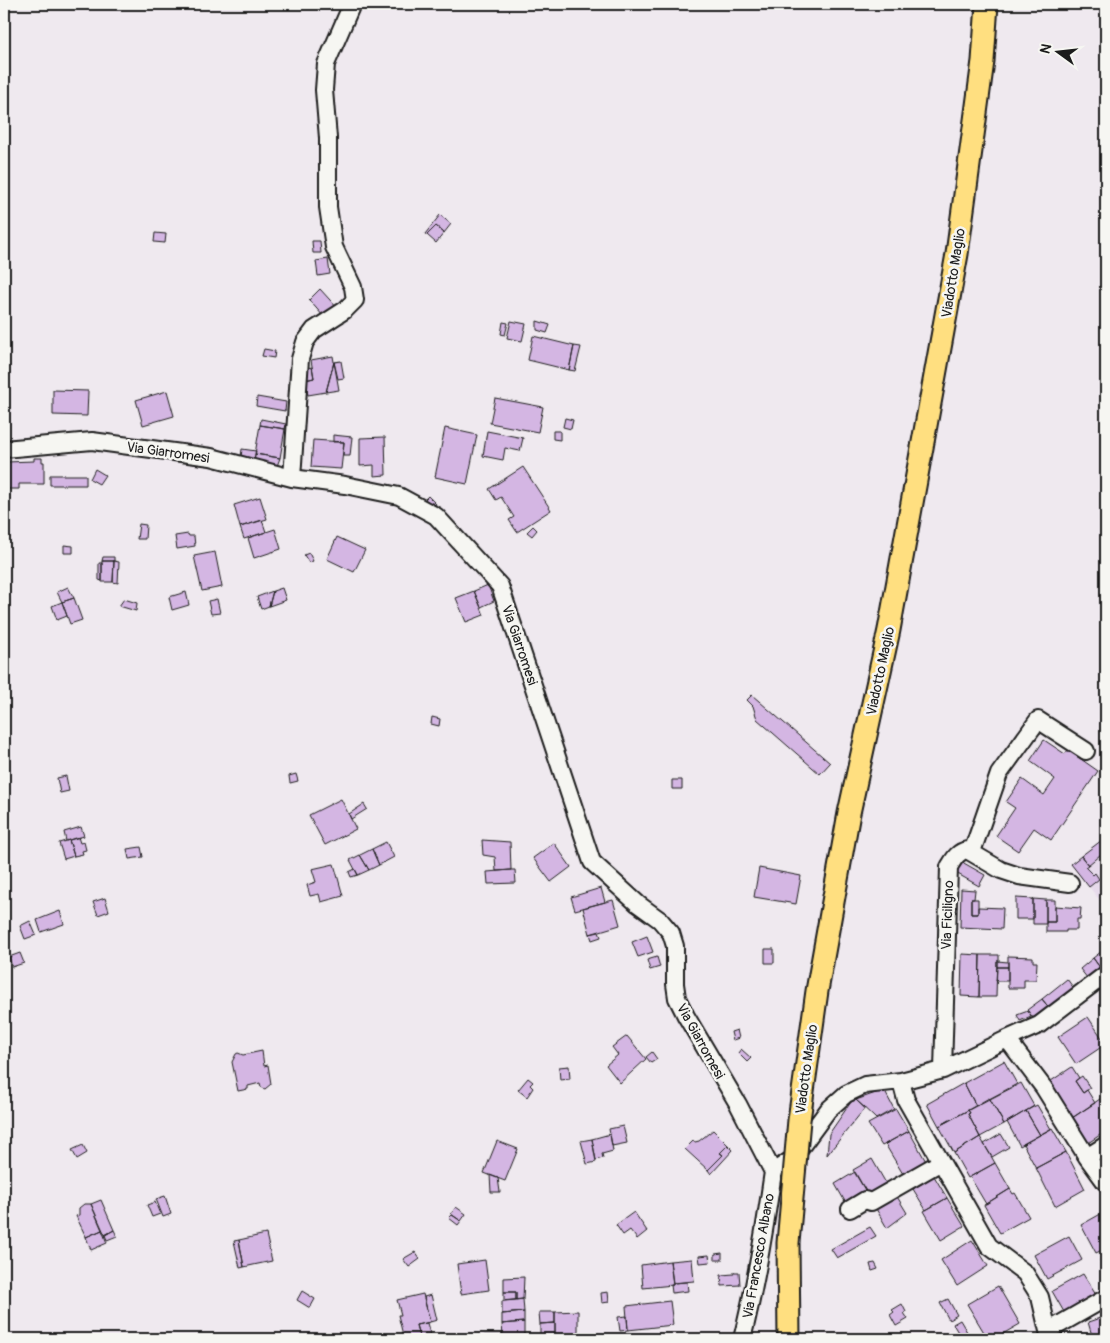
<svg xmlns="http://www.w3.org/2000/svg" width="1110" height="1343" font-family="Pangolin,sans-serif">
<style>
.built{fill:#e7daeb}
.building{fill:#d4b6e3;stroke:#1c1c1c}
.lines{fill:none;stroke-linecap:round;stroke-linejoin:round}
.minor-casing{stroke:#1c1c1c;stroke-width:20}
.minor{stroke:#f6f6f2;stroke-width:16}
.major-bridge-casing{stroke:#1c1c1c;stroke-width:25;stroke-linecap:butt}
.major-bridge{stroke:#ffdf80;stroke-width:21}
.labels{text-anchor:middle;stroke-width:5;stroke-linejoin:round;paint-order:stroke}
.street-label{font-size:14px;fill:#1c1c1c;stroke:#f6f6f2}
</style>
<rect width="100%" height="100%" fill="#efe9ef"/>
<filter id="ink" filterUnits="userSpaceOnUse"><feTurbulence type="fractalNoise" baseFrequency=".02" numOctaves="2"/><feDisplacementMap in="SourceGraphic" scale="10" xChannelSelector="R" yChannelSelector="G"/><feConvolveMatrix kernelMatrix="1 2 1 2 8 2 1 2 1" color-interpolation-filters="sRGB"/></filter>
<g filter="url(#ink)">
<!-- built -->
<path class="built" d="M1106 837V908L1071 864Z"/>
<!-- building -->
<path class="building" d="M440 215 451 224 444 233 436 226 427 235 425 234Z
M436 226 444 233 436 243 427 235Z
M155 233 166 234 165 243 154 242Z
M312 241H320L321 253H313Z
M328 259 330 274 318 276 316 261Z
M320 289 339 310 324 317 309 300Z
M511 321 526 324 522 341 507 338Z
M537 321 550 325 547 333 537 330Z
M503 322 508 323 505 335 501 334Z
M533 336 574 346 569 370 528 360Z
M574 346 581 347 575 371 569 370Z
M264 349 275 351 274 358 262 356Z
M333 356 334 362 326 392 308 395 305 380 314 378 311 360Z
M341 361 344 378 338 379 334 362Z
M334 362 339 390 326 392Z
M312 367 314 378 305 380 304 369Z
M53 390 88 391 87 416 53 415Z
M167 391 174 416 143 425 136 400Z
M257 397 286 402 285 411 256 406Z
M495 398 543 407 538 432 490 423Z
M565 418 573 420 571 429 563 427Z
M261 419 286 424 285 429 260 425Z
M260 425 285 429 280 458 255 454Z
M445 428 477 435 467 484 435 477Z
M487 431 523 438 520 451 505 448 503 460 483 456Z
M553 431H560V440L553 439Z
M333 435 352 437 350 456H343L344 442H333Z
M385 437 386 475 374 476V465L360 466V438Z
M313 440 344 442 341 469 311 467Z
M242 449 256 451 254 461 241 457Z
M255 454 280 458 277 466 254 461Z
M4 458H7V462L34 461V458H42V462H44V484H19V489H4Z
M523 467 551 510 517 532 509 520 514 517 501 497 496 500 489 489Z
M95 469 105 475 99 484 90 479Z
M50 475H86V485H50Z
M428 496 436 504 434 507 425 499Z
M260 497 267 519 240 527 234 505Z
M262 520 266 532 244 539 240 527Z
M139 524 146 525 145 539H137Z
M533 526 537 530 532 536 527 532Z
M275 529 281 549 254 558 248 538Z
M188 534 189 536H194L195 546 177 549 175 536Z
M337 537 365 550 354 572 327 559Z
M64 545 73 546V553H64Z
M215 552 222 587 202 591 194 556Z
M309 553 313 561 309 563 304 555Z
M103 557H114V561H102Z
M102 561H114L113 582H102Z
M114 561 119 562 118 583 113 582Z
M99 563H102V581L99 580Z
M488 585 494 601 481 607 474 591Z
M68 587 74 598 62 602 57 592Z
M282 588 286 600 269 606 273 591Z
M273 591 269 606 261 609 257 597Z
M474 591 484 615 466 622 456 598Z
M186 592 189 605 172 610 169 597Z
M74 598 82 620 70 624 62 602Z
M124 599 137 603 136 611 119 606Z
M217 599 220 613 211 614 208 601Z
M62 602 67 616 57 620 52 606Z
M752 695 830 763 820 774 757 719 753 706 747 700Z
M432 717 440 719 439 726 431 724Z
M1044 740 1065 754 1068 750 1098 771 1051 840 1034 828 1018 851 996 836 1015 808 1006 802 1022 779 1044 795 1055 779 1030 761Z
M296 774 298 781 290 783 289 776Z
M66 776 69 791 60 793 57 778Z
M672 780H682V789H672Z
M341 799 356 829 325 845 309 815Z
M364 804 367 809 351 819 349 814Z
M81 827 84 836 66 841 64 832Z
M78 837 80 843 84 842 86 850 82 851 83 854 74 856 69 840Z
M1106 837V850L1088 865 1081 856Z
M69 840 74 856 64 859 59 843Z
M482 840 510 842 511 870 496 871 495 857 483 855Z
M386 842 394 857 379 865 372 849Z
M554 843 571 867 551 882 533 858Z
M141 847 143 857 129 859 127 849Z
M372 849 379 865 369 870 360 855Z
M360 855 369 870 358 875 350 860Z
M1081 856 1088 865 1085 867 1093 875 1095 873 1099 879 1089 887 1071 864Z
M962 862 985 875 979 886 956 873Z
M334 864 343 896 321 902 319 894 310 896 307 885 316 882 312 869Z
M759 868 801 876 796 904 754 897Z
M355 869 358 875 351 877 349 872Z
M511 870H515L516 883 488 884 487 872Z
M601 888 605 902 575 910 571 897Z
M961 889 975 890 974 899H971V914H978V907L1003 908 1002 929 960 927Z
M105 898 109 911 98 915 93 902Z
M1016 898 1033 899V919H1016Z
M971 899H978V914H971Z
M1033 899 1046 900V924H1033Z
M613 900 620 925 590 934 583 908Z
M1046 900H1055V922H1046Z
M1055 906 1081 908 1080 919H1077V930H1066V932H1046V922H1055Z
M60 911 64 924 41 932 37 920Z
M30 921 36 935 25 939 20 926Z
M599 932 601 937 592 940 590 934Z
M647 936 653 952 638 957 632 942Z
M1106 948V965L1101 969 1093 958Z
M765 949H774V963H765Z
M20 953 24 963 12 967 9 957Z
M962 954 980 955 979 997 961 996Z
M980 955H999V961H997L996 997H979Z
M1008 956 1033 957V962H1037L1036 980H1024V988H1008Z
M657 957 660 967 650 970 647 960Z
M1093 958 1101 969 1088 979 1080 969Z
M997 961 1008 962V967H997Z
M997 967H1008V981H996Z
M1067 979 1075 990 1050 1009 1042 999Z
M1042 999 1050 1009 1034 1019 1027 1010Z
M1028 1011 1031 1016 1020 1021 1017 1015Z
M1088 1017 1106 1044 1076 1064 1058 1037Z
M737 1030 739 1038 733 1040 731 1032Z
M627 1036 646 1059 620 1083 606 1065 618 1055 612 1047Z
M741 1049 751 1058 747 1062 738 1053Z
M262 1051 264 1066 268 1065 271 1084 265 1089 261 1087 260 1083 248 1086V1089L238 1091 232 1062 236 1054 238 1053 243 1055Z
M652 1052 657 1059 651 1063 646 1057Z
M1004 1061 1017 1084 976 1106 964 1083Z
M569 1066 570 1079 560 1080 559 1067Z
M1072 1067 1079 1078 1075 1081 1083 1093 1087 1090 1095 1103 1072 1118 1049 1084 1052 1082 1051 1081Z
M1082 1076 1090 1088 1083 1093 1075 1081Z
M528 1078 533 1082 530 1085 533 1088 527 1097 518 1090Z
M964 1083 976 1106 939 1126 927 1104Z
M1021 1083 1034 1106 1004 1124 990 1099Z
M884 1090 894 1109 876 1119 856 1100Z
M1106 1095V1108L1100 1099Z
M989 1098 1004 1124 980 1137 968 1114 970 1113 968 1110Z
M1100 1099 1106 1108V1131L1088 1143 1072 1118Z
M856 1100 865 1108 827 1155 829 1134 851 1102Z
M1037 1105 1051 1129 1040 1135 1026 1111Z
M896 1109 909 1131 882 1146 868 1124Z
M968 1110 970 1113 968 1114 980 1137 954 1153 939 1126Z
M1026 1111 1040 1135 1020 1146 1007 1122Z
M623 1126 627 1143 612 1146 609 1129Z
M1052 1128 1066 1152 1036 1168 1023 1144Z
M713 1130 728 1145 720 1153 723 1155 708 1170 685 1149 693 1141 695 1142 699 1141Z
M909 1131 928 1165 906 1179 885 1144Z
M610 1134 613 1151 602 1154 603 1158 596 1160 592 1139Z
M1001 1134 1009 1147 992 1157 984 1144Z
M980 1137 995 1163 968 1178 954 1153Z
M592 1139 596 1162 587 1164 581 1141Z
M497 1141 518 1149 505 1181 484 1173Z
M83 1145 87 1153 77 1159 72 1150Z
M728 1145 733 1150 711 1174 708 1170 723 1155 720 1153Z
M1066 1152 1085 1189 1055 1206 1036 1168Z
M872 1159 887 1185 868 1195 853 1170Z
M995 1163 1010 1189 986 1204 970 1177Z
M855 1172 867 1193 847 1205 835 1184Z
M490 1175 498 1178 500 1192H491Z
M934 1176 947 1198 926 1210 913 1189Z
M1010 1189 1013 1194 1015 1193 1029 1217 1000 1233 984 1205Z
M896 1195 907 1213 887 1228 875 1207Z
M165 1196 171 1214 163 1217 156 1199Z
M947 1198 964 1226 941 1240 924 1211Z
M101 1200 114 1230 105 1235 91 1204Z
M155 1202 160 1214 152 1217 147 1205Z
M84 1204H91L102 1230 86 1237 76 1216 79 1215V1208Z
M456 1207 466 1214 461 1221 451 1214Z
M1106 1211V1248L1096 1253 1081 1225Z
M634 1212 647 1231 637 1239 630 1230 623 1235 616 1225Z
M452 1215 461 1221 458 1225 449 1218Z
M870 1227 876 1236 837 1258 831 1249Z
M102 1230 107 1243 91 1250 86 1237Z
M114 1230 117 1236 107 1240 105 1235Z
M266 1234 272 1261 244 1267 239 1240Z
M1069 1236 1082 1260 1047 1279 1034 1255Z
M239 1240 244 1267 240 1268 234 1241Z
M972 1240 988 1266 957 1286 941 1260Z
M415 1252 420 1259 409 1267 403 1259Z
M722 1253V1260H715V1254Z
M709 1255 710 1262 700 1263 699 1256Z
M1106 1256V1271L1100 1260Z
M692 1259 694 1281 673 1283 670 1261Z
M485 1260 489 1290 461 1294 457 1264Z
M670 1261 673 1285 643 1288 641 1265Z
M875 1263 878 1269 872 1271 870 1264Z
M734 1272H739L740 1285 722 1286 721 1275 734 1274Z
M1083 1274 1096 1295 1064 1312 1052 1291Z
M524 1277 523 1299 516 1300V1292H504V1278Z
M687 1282 688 1291 672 1293 671 1285H673V1283Z
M998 1286 1020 1324 994 1339H988L967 1304Z
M302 1291 315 1299 310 1308 297 1300Z
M504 1292H516V1300L504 1301Z
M608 1292 609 1302 602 1303 601 1293Z
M423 1294 430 1322 416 1325 420 1339H404L398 1315H401L397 1300Z
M431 1295 437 1320 430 1322 424 1297Z
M523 1299 524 1312 502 1314V1301Z
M948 1299 957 1315 949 1320 940 1303Z
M670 1301 673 1325 628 1330 626 1306Z
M902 1304 906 1312 904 1313 908 1319 896 1326 890 1315 894 1312 892 1310Z
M578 1311V1336H555V1312Z
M524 1312V1322L502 1324V1314Z
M539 1312H555V1323L540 1324Z
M627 1316 628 1330 620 1331 618 1317Z
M1106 1316V1339H1093L1088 1322Z
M960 1320 970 1337 967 1339H962L953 1324Z
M524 1322V1335L503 1336 502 1324Z
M427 1323 430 1334 419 1337 416 1325Z
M555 1323V1339L540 1338V1324Z
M484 1336H503V1339H484Z"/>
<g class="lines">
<defs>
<path id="minor" d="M4 449 92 441 211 457 292 478 345 485 399 496 436 516 500 586 592 862 638 904 660 920 671 933 675 946V984L677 998 686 1016 738 1104 773 1172
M292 478 300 359 305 342 314 330 345 310 355 300 353 287 334 247 328 207V138L324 90 326 64 352 4
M972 852 999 774 1038 720 1086 751
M1007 1039 1044 1088 1087 1157 1106 1183
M943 1070 949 867C954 859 957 852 967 850L1001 870 1019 876 1070 883
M901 1081 906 1100 989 1246 1025 1273 1040 1297 1048 1331 1053 1339
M1087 1157 1106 1145
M773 1172 792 1159 828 1110 846 1094 865 1085 901 1081 943 1070 1007 1039 1039 1025 1106 974
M850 1209 865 1200 871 1202 941 1162
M1048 1331 1106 1298
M742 1339C756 1284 765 1228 773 1172"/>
</defs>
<!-- minor casing -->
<use href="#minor" class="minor-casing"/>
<!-- minor -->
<use href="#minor" class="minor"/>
<defs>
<path id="major-bridge" d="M789 1339 788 1243 799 1120 817 991 849 813 889 630 957 254 983 61 987 4"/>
</defs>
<!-- major-bridge casing -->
<use href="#major-bridge" class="major-bridge-casing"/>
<!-- major-bridge -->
<use href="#major-bridge" class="major-bridge"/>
</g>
</g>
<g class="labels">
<!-- street labels -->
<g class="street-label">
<text transform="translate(953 273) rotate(-81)" y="5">Viadotto Maglio</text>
<text transform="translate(168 452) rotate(8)" y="5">Via Giarromesi</text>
<text transform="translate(520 645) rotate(71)" y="5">Via Giarromesi</text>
<text transform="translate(880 671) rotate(-78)" y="5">Viadotto Maglio</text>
<text transform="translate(947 915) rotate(-88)" y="5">Via Ficiligno</text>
<text transform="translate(701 1041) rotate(61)" y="5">Via Giarromesi</text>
<text transform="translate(806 1069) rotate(-82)" y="5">Viadotto Maglio</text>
<text transform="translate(758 1256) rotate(-80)" y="5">Via Francesco Albano</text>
</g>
</g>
<!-- margin -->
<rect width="1110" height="1343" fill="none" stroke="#f6f6f2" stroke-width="20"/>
<rect x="10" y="10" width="1090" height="1323" fill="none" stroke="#1c1c1c" stroke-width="2" filter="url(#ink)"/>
<!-- north arrow -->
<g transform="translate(1058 52) rotate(285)" stroke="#f6f6f2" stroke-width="4" paint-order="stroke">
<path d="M0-4L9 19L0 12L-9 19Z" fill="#1c1c1c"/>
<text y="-8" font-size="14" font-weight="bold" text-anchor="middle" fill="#1c1c1c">N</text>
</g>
</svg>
